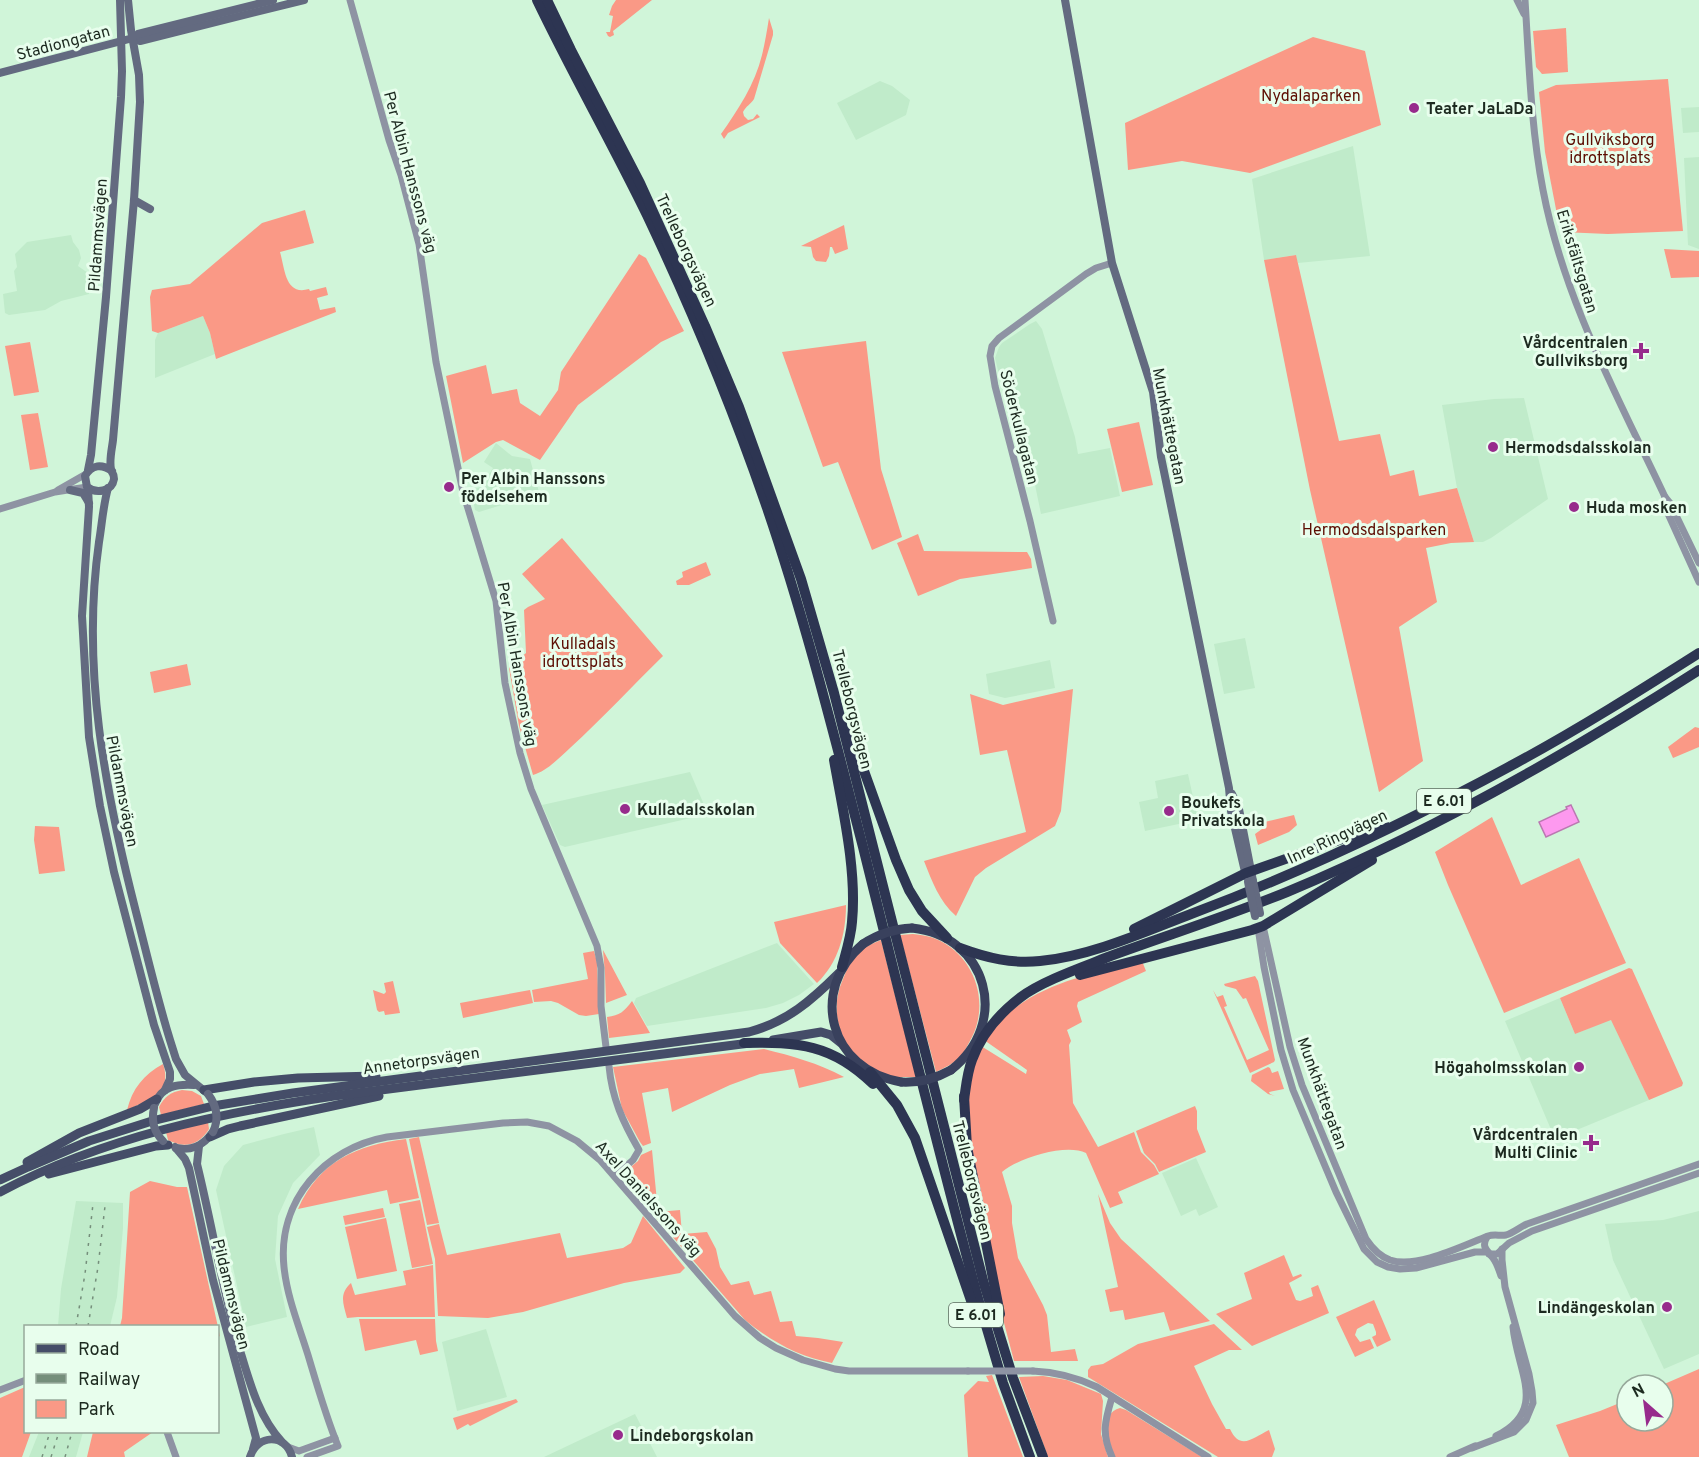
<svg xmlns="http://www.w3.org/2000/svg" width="1699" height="1457" font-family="Overpass,sans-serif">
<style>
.built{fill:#c0ebca}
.green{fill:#fa9986}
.water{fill:#fd99ef;stroke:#ba78b1;stroke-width:1.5}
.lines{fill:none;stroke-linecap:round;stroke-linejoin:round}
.tertiary{stroke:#8e93a3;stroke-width:7}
.secondary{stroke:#636a80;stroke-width:8}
.primary{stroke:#454d68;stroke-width:9}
.trunk{stroke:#39415d;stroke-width:9}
.motorway{stroke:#2d3552;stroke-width:10}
.rail{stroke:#758e7b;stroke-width:1.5;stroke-dasharray:3 6;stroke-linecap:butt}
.tertiary-bridge{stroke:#8e93a3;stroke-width:7}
.secondary-bridge{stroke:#636a80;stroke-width:8}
.trunk-bridge{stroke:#39415d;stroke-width:9}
.poi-dot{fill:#972b8c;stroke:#e8feed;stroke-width:2}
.labels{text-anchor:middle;stroke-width:6;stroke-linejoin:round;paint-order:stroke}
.shield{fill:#e8feed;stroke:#5a6a5e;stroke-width:1.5}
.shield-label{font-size:15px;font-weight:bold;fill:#1d2a20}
.street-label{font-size:16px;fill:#1d2a20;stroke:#e8feed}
.park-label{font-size:16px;fill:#5c0d02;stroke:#e8feed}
.poi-label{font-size:16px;font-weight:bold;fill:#1d2a20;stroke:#e8feed;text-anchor:start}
</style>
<rect width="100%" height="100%" fill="#d0f5d9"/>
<g class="built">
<path d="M880,81L892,86L910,100L906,115L856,140L837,103Z"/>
<path d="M1699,107V132L1683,133L1681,108Z"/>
<path d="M1353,146L1370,256L1298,263L1295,255L1264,260L1252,179Z"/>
<path d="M1699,157V249L1688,245L1684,158Z"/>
<path d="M71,235L73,242L79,250L81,258L78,266L88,273L89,294L61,301L45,310L9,315L5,313L3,294L17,291L14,271L17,267L15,254L27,242Z"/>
<path d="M203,316L210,333L215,354L155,378V340L158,333Z"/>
<path d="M1036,321L1042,329L1075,437L1078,454L1110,448L1120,496L1041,514L1028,451L1018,453L995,358L999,347L1002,343L1030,324Z"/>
<path d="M1524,398L1548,499L1491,538L1483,542H1474L1457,488L1442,405L1494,399Z"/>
<path d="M496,443L512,456L530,459L539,492L537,494L479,512L475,510L471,490L481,487L493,468L484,462Z"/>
<path d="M1245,638L1255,688L1224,694L1214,644Z"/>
<path d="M1050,660L1055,688L1005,698L989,694L986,674Z"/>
<path d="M690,772L708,814L565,847L560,845L542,805Z"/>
<path d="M1188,774L1198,820L1145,831L1139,802L1158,798L1155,781Z"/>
<path d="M777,943L814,984L799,995L783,1003L766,1008L647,1026L634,1003L636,998Z"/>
<path d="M1560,998L1575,1034L1611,1019L1649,1100L1555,1139L1505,1021Z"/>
<path d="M314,1127L320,1155L293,1183L278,1216L275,1259L287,1317L246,1327L216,1190L224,1166L243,1145L284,1134Z"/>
<path d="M1196,1158L1218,1207L1199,1216L1196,1209L1181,1216L1162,1173Z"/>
<path d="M76,1201L123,1203V1228L117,1297L110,1326H58L61,1289Z"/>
<path d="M1699,1211V1354L1664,1369L1613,1260L1605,1224L1663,1220Z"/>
<path d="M486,1329L507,1397L457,1411L442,1342Z"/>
<path d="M635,1414L657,1457H544Z"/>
<path d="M39,1432H83L76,1457H29Z"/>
</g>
<g class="green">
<path d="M616,0H652L613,31L614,35L610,37L608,36L606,32H610L613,16L609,15L612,6Z"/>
<path d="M769,18L773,31V35L754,99C751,104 746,106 743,112L744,116L748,120L753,119L757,114L760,117L728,133L724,139L721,134C738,110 755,84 762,55C765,43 767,30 769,18Z"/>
<path d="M1566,28L1568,72L1542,74L1536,67L1533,31Z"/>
<path d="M1313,37L1365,51L1381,125L1250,173L1182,161L1128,170L1125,123Z"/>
<path d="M1668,79L1683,231L1608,234L1562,232L1560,230L1545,152L1539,92L1556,85Z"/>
<path d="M305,210L314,243L280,252C285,269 285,296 309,289L310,291L326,287L328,295L317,298L320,310L335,307L336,312L216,359L210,333L203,316L158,333L152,331L150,297L152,290L190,284L262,223Z"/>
<path d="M844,225L848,249L835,254L832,247H830L829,256L826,262L816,261L813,257L811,247L801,246Z"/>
<path d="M1664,249L1699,251V277L1671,278Z"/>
<path d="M639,254L646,258L684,331L661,342L578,405L540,460L503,440L496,442L463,463L446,376L486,365L492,394L517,389L520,403L540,416L558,390L561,372Z"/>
<path d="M1296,255L1339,441L1380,434L1390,476L1414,470L1419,496L1457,488L1474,542L1451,543L1426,548L1437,602L1399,627L1423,761L1379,792L1310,490L1264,260Z"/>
<path d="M866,341L881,469L902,537L872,550L838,462L823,467L782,352Z"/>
<path d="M30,342L39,392L14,396L5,346Z"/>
<path d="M38,413L48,467L30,470L21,415Z"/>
<path d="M1139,422L1153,485L1122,492L1107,429Z"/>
<path d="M918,534L924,551L1027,552L1031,559L1032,568L960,579L918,596L897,543Z"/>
<path d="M562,538L663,656C632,686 602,719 570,748C559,758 547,771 533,775L519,726L509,668L526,653L524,610L528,607L545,599L522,574Z"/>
<path d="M706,562L711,575L689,585H677L676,581L683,577L682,572Z"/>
<path d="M187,664L191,685L154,693L150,672Z"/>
<path d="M1073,689L1061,811L1055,826L986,868L975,877L956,916C939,901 932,881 924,861L1026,832L1007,750L980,755L970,694L1003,705Z"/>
<path d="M1695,727L1699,728V747L1673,758L1668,747Z"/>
<path d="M1294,815L1297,825L1289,832L1258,845L1255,834L1262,829L1260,823Z"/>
<path d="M1492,817L1521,885L1579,858L1626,963L1504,1013L1448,885L1435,852Z"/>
<path d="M35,826L59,827L65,871L39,874L34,840Z"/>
<path d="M846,905C846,934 838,963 817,983L780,943L774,922Z"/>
<path d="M913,934C921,935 929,936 936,939C974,955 990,1001 972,1037C968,1044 965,1052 960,1057C953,1064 944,1068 936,1072L900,935Z"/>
<path d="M881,940L916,1077C903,1077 890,1078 879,1072C842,1055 827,1015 843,979C847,969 852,957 860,951C866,946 874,943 881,940Z"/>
<path d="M603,950L627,995L606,1003L605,974Z"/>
<path d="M594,951L597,962L599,1014L586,1016L579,1015L558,1003L551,1001L534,1002L532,990L588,979L583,953Z"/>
<path d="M1142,961L1146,971L1078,1002L1077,1006L1082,1022L1067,1030L1071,1041L1069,1045L1073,1103L1098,1147L1134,1132L1141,1152L1154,1165L1159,1174L1118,1192L1123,1203L1110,1208L1086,1153C1066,1143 1018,1158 1002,1172L1012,1206V1223L1018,1258L1043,1305L1047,1315L1051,1352L1075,1349L1078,1361H1014L1003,1319L972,1153L968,1098L972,1066L981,1046L1026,1074L1027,1070L984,1040C1022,986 1082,976 1142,961Z"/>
<path d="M1629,968L1632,969L1683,1083L1682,1086L1649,1100L1611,1020L1575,1034L1560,998Z"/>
<path d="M1255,976L1258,981L1275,1060L1274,1062L1250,1073L1213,990L1217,997L1223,995L1227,1006L1224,1007L1247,1060L1269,1050L1246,998L1243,999L1236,989L1225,986L1224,984Z"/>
<path d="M393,981L400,1013L385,1015L384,1011L379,1012L377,1010L373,990L384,994L386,992L384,983Z"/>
<path d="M530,990L533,1003L463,1018L460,1003Z"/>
<path d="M632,1001L650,1033L609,1038L607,1017C620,1015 624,1012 632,1001Z"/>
<path d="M764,1049C792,1056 818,1063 844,1077L799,1088L794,1069L760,1074L730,1085L672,1112L668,1088L642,1093L651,1143L643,1146L640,1142L622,1109L613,1067Z"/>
<path d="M163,1064C173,1093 149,1100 127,1110C132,1089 144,1074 163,1064Z"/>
<path d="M1268,1067L1270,1068L1272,1073L1278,1071L1284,1089L1269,1092L1270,1094L1275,1096L1268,1094L1251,1081L1252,1075Z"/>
<path d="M182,1090L192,1091L201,1096L204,1104L161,1115L159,1107C164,1097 171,1092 182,1090Z"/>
<path d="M1195,1106L1197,1111V1129L1206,1152L1159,1172L1155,1164L1144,1153L1136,1131Z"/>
<path d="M208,1122L209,1129C199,1145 185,1149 168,1140L166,1132Z"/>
<path d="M419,1137L439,1223L427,1225L409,1139Z"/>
<path d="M406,1139L419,1198L390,1204L387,1190L298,1209C319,1161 357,1145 406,1139Z"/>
<path d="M652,1150L658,1212L680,1210L682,1234L707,1232L716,1249L720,1267L731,1285L749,1281L754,1295L771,1291L780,1322L792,1321L796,1336L818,1338L843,1342L832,1363C799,1357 772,1342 745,1320L624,1181L623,1176L627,1170L638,1161L641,1155Z"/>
<path d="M150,1181L177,1187H187L220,1336L218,1337V1326H120L122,1318L130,1192Z"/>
<path d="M1098,1194L1110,1223L1121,1239L1210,1321L1170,1331L1164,1312L1125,1320L1123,1310L1110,1312L1105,1290L1118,1287Z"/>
<path d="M420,1200L433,1264L412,1268L399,1204Z"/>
<path d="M383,1208L385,1217L345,1225L343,1216Z"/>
<path d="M643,1216L685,1268L680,1273L624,1283L523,1312L488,1318L438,1316L435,1259L427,1227L439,1224L447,1255L560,1233L567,1258L623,1248L631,1243Z"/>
<path d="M386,1218L397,1271L357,1279L345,1227Z"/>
<path d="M1284,1255L1293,1277L1301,1274L1302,1276L1289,1283L1296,1300L1300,1301L1313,1296L1311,1288L1318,1285L1329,1313L1252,1346L1216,1314L1252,1299L1244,1273Z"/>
<path d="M433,1265L435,1317H358L347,1318C343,1303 339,1294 351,1283L355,1295L406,1285L403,1271Z"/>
<path d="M1374,1300L1391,1340L1377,1347L1372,1337L1376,1335V1332L1373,1324L1368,1323L1357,1329L1355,1335L1360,1342L1370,1339L1374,1348L1355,1357L1336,1317Z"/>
<path d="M359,1319H435L436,1341L438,1351L420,1355L416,1340L365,1351Z"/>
<path d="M1214,1324L1242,1350H1229L1194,1366L1212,1404L1226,1429H1230C1240,1451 1253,1438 1269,1430L1275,1449L1272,1457H1218L1088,1377V1370L1091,1366L1103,1364L1138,1344Z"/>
<path d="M1699,1369V1457H1569L1556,1425L1600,1411L1627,1400V1421H1663L1662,1385Z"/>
<path d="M992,1375L1023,1457H968L964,1395L978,1381L989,1382L986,1376Z"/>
<path d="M1043,1376L1067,1380L1101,1394L1103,1401L1101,1434L1108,1457H1048L1019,1377Z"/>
<path d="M25,1387L26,1432H31L22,1457H0V1398Z"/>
<path d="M516,1399L518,1402L470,1426L468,1424L457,1430L453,1418Z"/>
<path d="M1120,1408L1126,1410L1202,1457H1115C1109,1443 1099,1413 1120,1408Z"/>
<path d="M93,1432H153L124,1452L125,1457H87Z"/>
</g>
<path class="water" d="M1571,805L1579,822L1546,837L1539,822L1567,809L1566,807Z"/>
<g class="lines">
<g class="tertiary">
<path d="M350,0L389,140L401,175L419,244L436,362L463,492L496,601L505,683L520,753L531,789L597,946L601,968V1006L606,1047"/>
<path d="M1517,0L1524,14"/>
<path d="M1525,0C1529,63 1531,128 1543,190C1564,300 1618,397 1665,497L1670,503L1699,563"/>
<path d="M58,490L86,474"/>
<path d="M1665,497V507L1699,582"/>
<path d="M0,509L55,492L87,487"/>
<path d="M1053,621L1030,521L995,386L990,356L992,346L999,338L1086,274L1096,268L1112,263"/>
<path d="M1263,926L1290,1047L1302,1085L1366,1239C1372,1248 1379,1256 1390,1260C1417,1269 1462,1246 1488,1236C1494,1234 1500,1236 1506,1235C1513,1233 1520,1227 1527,1224L1699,1164"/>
<path d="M1258,928L1264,967L1281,1050L1293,1090L1336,1192L1364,1249L1377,1262L1388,1267L1400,1269L1416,1268L1475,1252H1487"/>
<path d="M609,1066C612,1099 623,1122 639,1150L633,1160L615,1176"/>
<path d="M1487,1237C1481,1247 1487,1250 1493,1258C1497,1263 1499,1270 1501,1276"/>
<path d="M1489,1254H1497L1509,1243L1532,1231L1699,1173"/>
<path d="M1033,1371C1056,1372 1076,1377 1097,1387L1208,1457"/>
<path d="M0,1390L26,1380"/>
<path d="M167,1432L176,1457"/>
<path d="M1496,1436C1549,1410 1517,1372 1513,1327"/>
<path d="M288,1447L299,1451L335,1438"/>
<path d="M1472,1448L1514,1432L1526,1420L1533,1403L1532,1391L1529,1374L1505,1287L1502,1260V1249"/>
<path d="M307,1457L338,1446C326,1417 317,1385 308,1355C299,1326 287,1297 284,1267C277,1200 325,1148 387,1137L503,1123L527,1122L549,1126L577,1141L600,1160L735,1316L760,1338L776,1348L803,1360L835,1369L849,1371H968"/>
<path d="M1112,1457C1101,1433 1105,1421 1112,1397"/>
<path d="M1450,1457L1475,1446"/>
</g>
<g class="secondary">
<path d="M1065,0L1112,263L1153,392L1161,457L1229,788L1231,811L1246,876"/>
<path d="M133,38L140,41L304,0"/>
<path d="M0,73L133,38L138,34L273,0"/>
<path d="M134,200L150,209"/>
<path d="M88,470L91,455L106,297L121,97L122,71L120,0"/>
<path d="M112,471C102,464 92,464 85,476L87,487C96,494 112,492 114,479C114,472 112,475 111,469C109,460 112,449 113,440L134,200L140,102L139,75L131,30L128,0"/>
<path d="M88,488L89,507L82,616L89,737L100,806L114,872L154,1025L170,1072V1079L165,1090"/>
<path d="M108,488C103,506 102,524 99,542C81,668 105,791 136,912C147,955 157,998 170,1040L176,1059L185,1075L207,1093"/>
<path d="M70,490L83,493L89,503"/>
<path d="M1232,794L1239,809L1253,881"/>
<path d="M155,1104C161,1086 178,1084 194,1085"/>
<path d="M199,1146L197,1164C212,1225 222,1287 239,1347C249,1380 258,1416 282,1442"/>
<path d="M175,1147L185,1159L189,1168L213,1280L256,1438L253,1449"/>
<path d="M176,1148C190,1151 203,1146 212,1133"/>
<path d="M250,1457C257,1434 286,1433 292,1457"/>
</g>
<g class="primary">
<path d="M773,1040L821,1032L831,1035L841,1043"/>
<path d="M204,1090L254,1082L298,1078L376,1076"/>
<path d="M210,1137L228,1129L240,1126L379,1096"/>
<path d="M27,1162L79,1133L140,1109L157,1099"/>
<path d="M49,1174L156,1146L168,1145"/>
<path d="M0,1180L28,1167L89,1141L152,1121L213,1106L293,1093L749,1032C787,1022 812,1000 839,973"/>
<path d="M0,1192C104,1137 219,1113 334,1096L750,1043"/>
</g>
<g class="trunk">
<path d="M912,928C988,936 1011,1023 951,1070"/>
<path d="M863,944C808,991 830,1070 901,1082"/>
</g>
<g class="motorway">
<path d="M537,0C572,73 612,143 647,215C691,308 731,404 765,502C804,615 833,731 863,847C900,996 937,1146 977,1295L1003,1383L1030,1457"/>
<path d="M547,0L571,50L640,183L705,326L739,407L801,579L834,693L984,1284L1013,1378L1043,1457"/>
<path d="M850,732L896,860L909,890L922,911L947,938"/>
<path d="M834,760C843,811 857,871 852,922C851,937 846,952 842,967"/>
<path d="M1134,929L1246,873L1384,824"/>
<path d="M960,948C987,958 1012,964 1040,961C1091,956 1144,932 1191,914C1303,872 1411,820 1516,763C1579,729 1639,691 1699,653"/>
<path d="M1080,975L1252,930L1263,926L1372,860"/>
<path d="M744,1043C798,1042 832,1044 873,1084"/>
<path d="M870,1072L897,1105L915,1138L975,1312"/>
<path d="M964,1096L967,1147L1000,1314"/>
<path d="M964,1100C966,1087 967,1073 972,1060C981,1035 1000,1013 1021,997C1042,981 1083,967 1108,957C1168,935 1228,916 1287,892C1431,832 1568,754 1699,670"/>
</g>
<g class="rail">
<path d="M76,1326L85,1274L93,1204"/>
<path d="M88,1326L98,1267L105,1206"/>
<path d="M42,1457L50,1432"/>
<path d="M51,1457L59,1432"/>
<path d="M65,1457L72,1432"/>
</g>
<path class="tertiary-bridge" d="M968,1371H1033"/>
<g class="secondary-bridge">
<path d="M1253,881L1260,913"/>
<path d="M1248,882L1255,916"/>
<path d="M208,1094C217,1106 219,1119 213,1132"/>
<path d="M154,1108C151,1121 154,1132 163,1141"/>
</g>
<g class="trunk-bridge">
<path d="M863,944C878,934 893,929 912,928"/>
<path d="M901,1082C920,1083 935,1079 951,1070"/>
</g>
</g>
<g class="poi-dot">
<circle cx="1414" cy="108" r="6"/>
<path d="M1638 342h6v6h6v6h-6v6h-6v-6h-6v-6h6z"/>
<circle cx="1493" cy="447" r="6"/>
<circle cx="449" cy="487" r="6"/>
<circle cx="1574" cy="507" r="6"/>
<circle cx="625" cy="809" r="6"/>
<circle cx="1169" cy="811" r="6"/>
<circle cx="1579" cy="1067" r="6"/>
<path d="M1588 1134h6v6h6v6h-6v6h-6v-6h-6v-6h6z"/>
<circle cx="1667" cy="1307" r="6"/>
<circle cx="618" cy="1435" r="6"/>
</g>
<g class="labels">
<g class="shield">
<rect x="1417" y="789" width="54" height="24" rx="4.5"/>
<rect x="949" y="1303" width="54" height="24" rx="4.5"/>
</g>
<g class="shield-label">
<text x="1444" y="806">E 6.01</text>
<text x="976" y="1320">E 6.01</text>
</g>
<g class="street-label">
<text transform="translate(63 42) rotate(-15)" y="6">Stadiongatan</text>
<text transform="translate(411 172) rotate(75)" y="6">Per Albin Hanssons väg</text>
<text transform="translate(97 235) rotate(-86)" y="6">Pildammsvägen</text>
<text transform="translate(687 250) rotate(65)" y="6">Trelleborgsvägen</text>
<text transform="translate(1578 261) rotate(73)" y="6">Eriksfältsgatan</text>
<text transform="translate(1170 426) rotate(79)" y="6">Munkhättegatan</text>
<text transform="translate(1020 427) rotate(76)" y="6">Söderkullagatan</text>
<text transform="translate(518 664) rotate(80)" y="6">Per Albin Hanssons väg</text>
<text transform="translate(853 709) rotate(76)" y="6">Trelleborgsvägen</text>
<text transform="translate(123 791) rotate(79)" y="6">Pildammsvägen</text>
<text transform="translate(1337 836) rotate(-25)" y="6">Inre Ringvägen</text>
<text transform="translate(421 1060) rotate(-8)" y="6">Annetorpsvägen</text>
<text transform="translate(1323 1093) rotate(70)" y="6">Munkhättegatan</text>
<text transform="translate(973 1180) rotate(76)" y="6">Trelleborgsvägen</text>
<text transform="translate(649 1198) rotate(48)" y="6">Axel Danielssons väg</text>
<text transform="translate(232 1294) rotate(76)" y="6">Pildammsvägen</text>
</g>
<g class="park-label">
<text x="1311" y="101">Nydalaparken</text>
<text x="1610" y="145">Gullviksborg<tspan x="1610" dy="18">idrottsplats</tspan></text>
<text x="1374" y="535">Hermodsdalsparken</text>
<text x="583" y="649">Kulladals<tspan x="583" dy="18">idrottsplats</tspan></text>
</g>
<g class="poi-label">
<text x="1426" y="114">Teater JaLaDa</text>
<text x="1628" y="348" text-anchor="end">Vårdcentralen<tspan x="1628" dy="18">Gullviksborg</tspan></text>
<text x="1505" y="453">Hermodsdalsskolan</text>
<text x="461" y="484">Per Albin Hanssons<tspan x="461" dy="18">födelsehem</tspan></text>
<text x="1586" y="513">Huda mosken</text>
<text x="1181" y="808">Boukefs<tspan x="1181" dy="18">Privatskola</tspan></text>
<text x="637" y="815">Kulladalsskolan</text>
<text x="1567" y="1073" text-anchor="end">Högaholmsskolan</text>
<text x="1578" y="1140" text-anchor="end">Vårdcentralen<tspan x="1578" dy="18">Multi Clinic</tspan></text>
<text x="1655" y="1313" text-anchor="end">Lindängeskolan</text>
<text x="630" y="1441">Lindeborgskolan</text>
</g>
</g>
<rect x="24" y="1325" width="195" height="108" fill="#e8feed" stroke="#97a99b" stroke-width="1.5"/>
<rect x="36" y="1344" width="30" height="9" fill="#454d68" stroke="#97a99b" stroke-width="1.5"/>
<text x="78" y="1355" font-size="18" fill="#1d2a20">Road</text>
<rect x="36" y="1374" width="30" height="9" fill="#758e7b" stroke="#97a99b" stroke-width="1.5"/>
<text x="78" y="1385" font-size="18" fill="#1d2a20">Railway</text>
<rect x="36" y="1400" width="30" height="18" fill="#fa9986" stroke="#97a99b" stroke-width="1.5"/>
<text x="78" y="1415" font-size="18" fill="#1d2a20">Park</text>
<g transform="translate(1645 1403) rotate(332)"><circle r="28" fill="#e8feed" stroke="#97a99b" stroke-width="1.5"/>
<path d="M0-4.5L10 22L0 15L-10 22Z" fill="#972b8c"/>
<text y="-9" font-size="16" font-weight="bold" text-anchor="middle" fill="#1d2a20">N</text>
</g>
</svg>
